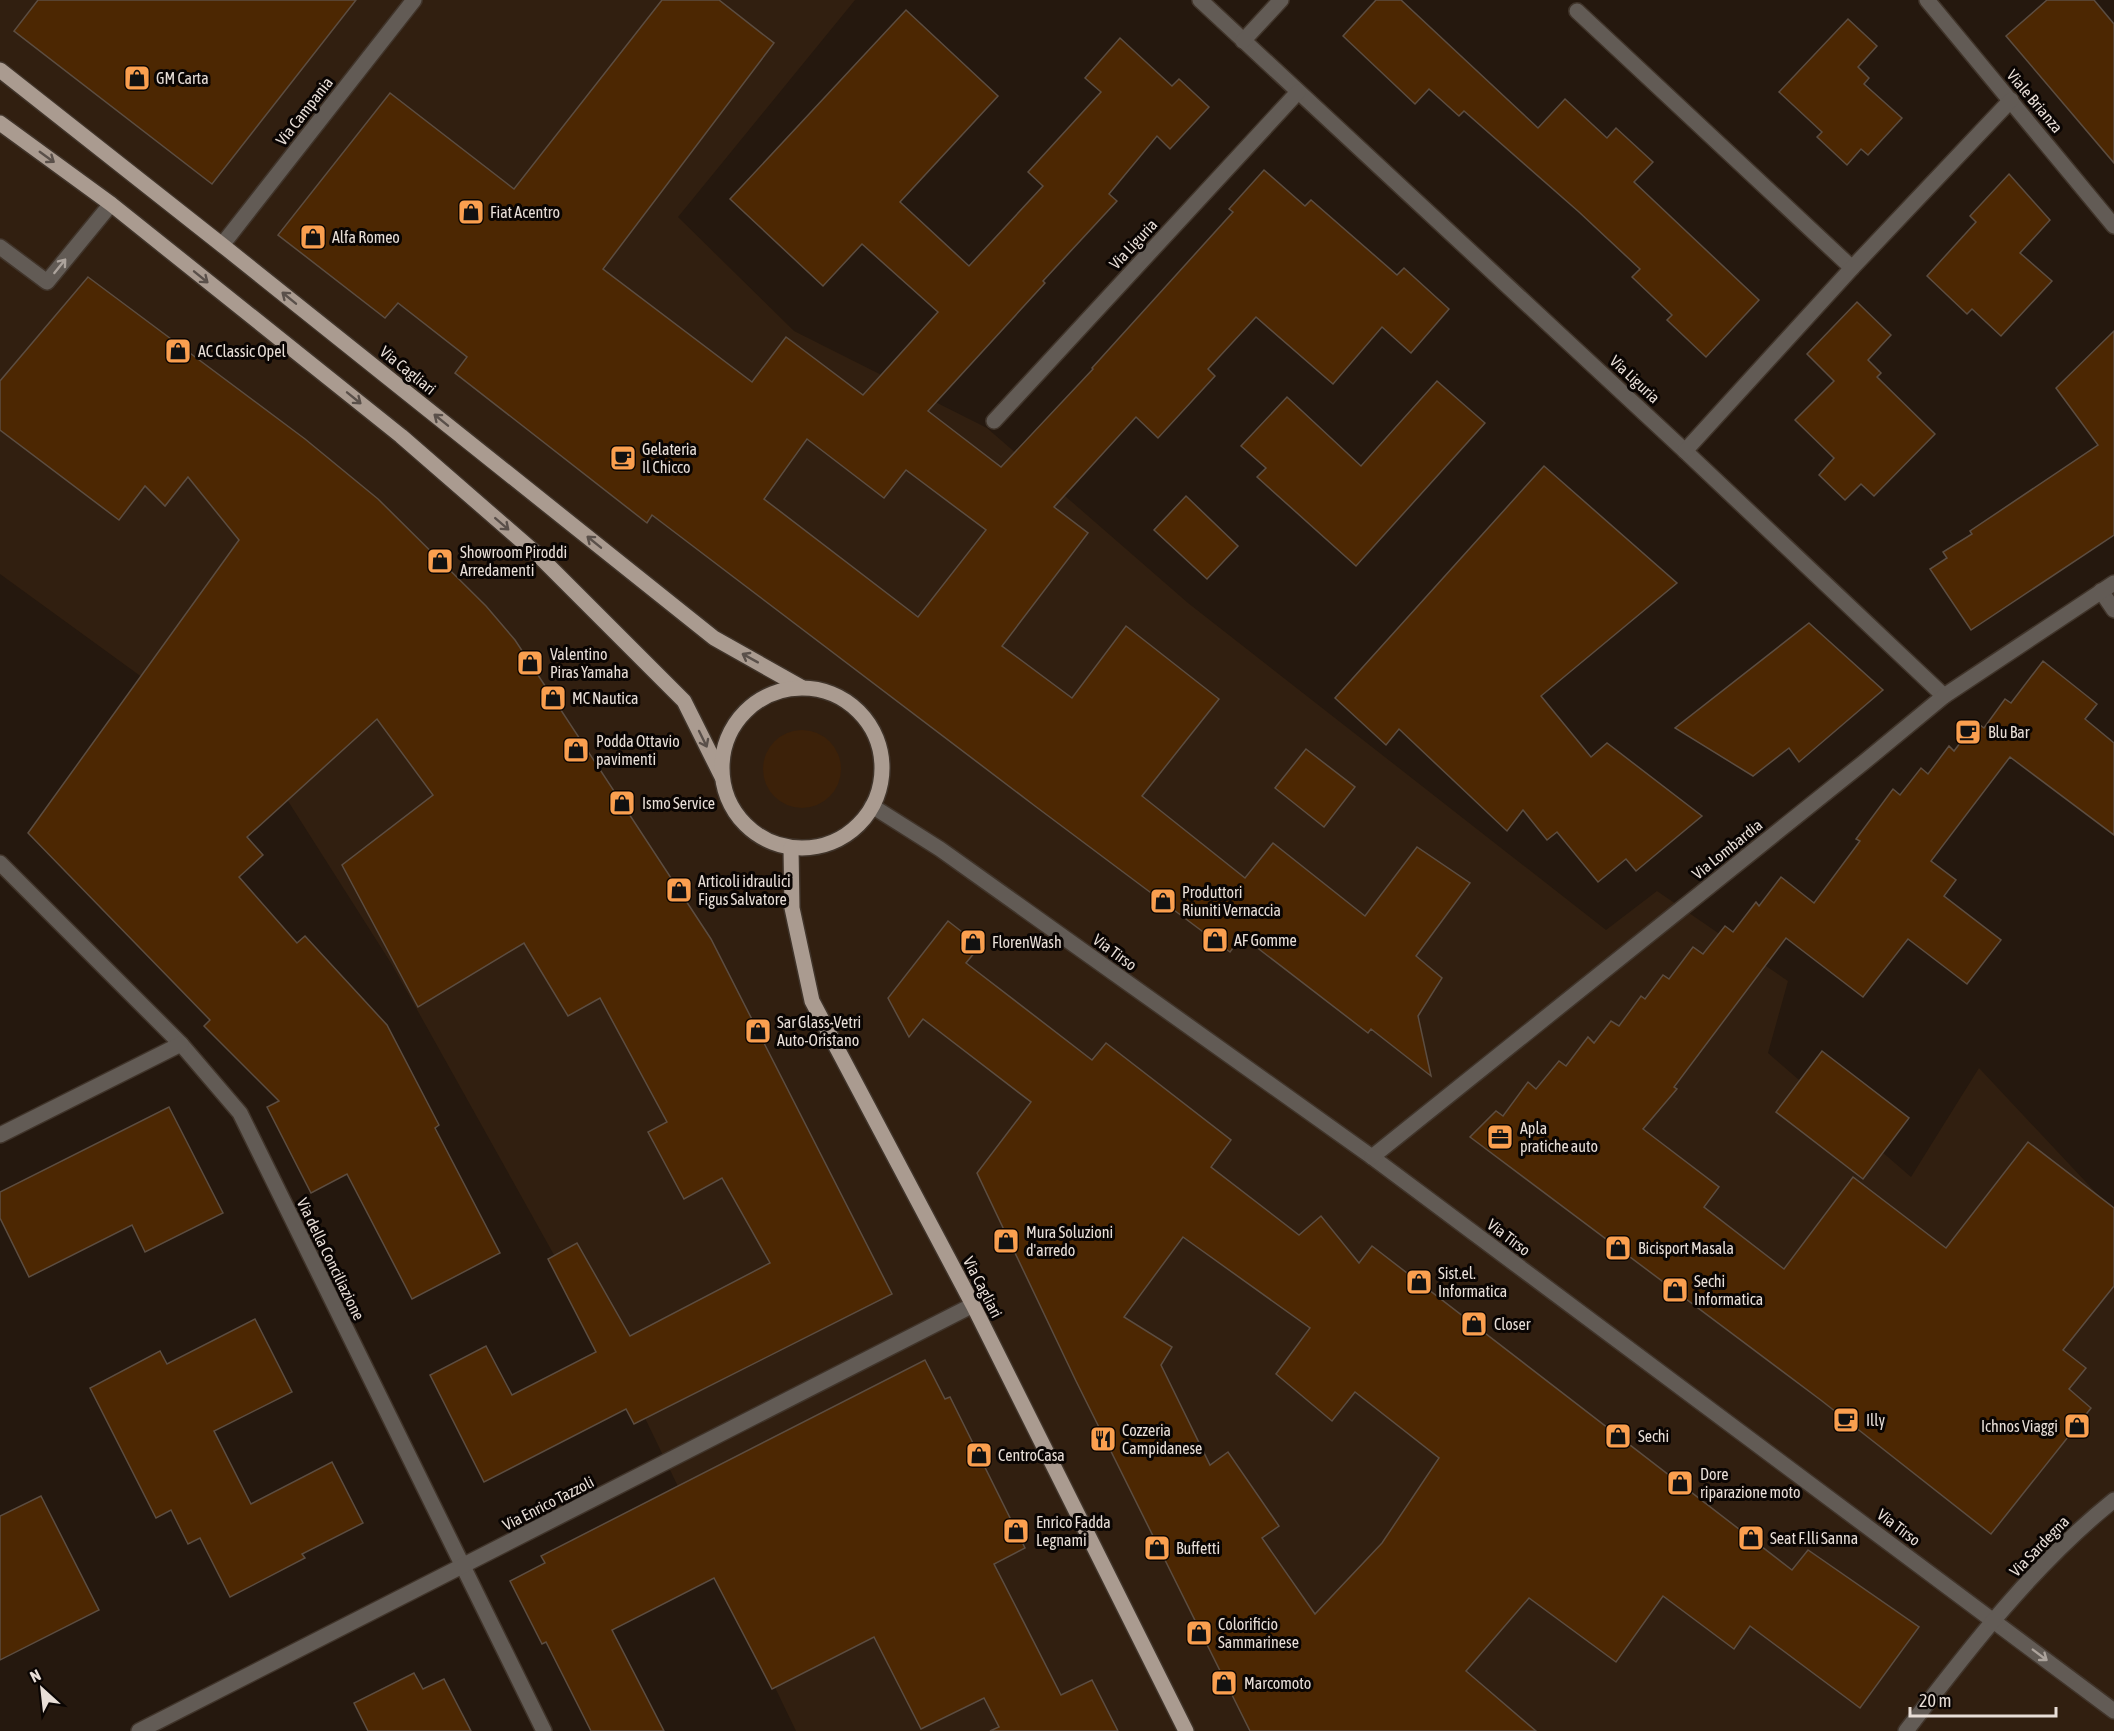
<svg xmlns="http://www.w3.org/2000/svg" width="2114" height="1731" font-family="'Asap Condensed',sans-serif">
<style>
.built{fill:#311f10}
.green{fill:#3c2109}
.building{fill:#4c2702;stroke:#5c4d41;stroke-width:1.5;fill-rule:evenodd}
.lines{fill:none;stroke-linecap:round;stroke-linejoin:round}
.minor-casing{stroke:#40342a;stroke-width:18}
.major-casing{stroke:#40342a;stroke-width:18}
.minor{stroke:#625b55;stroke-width:15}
.major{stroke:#aa9b90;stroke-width:15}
.oneway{stroke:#5a504a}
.oneway2{stroke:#aca39c}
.labels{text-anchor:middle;stroke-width:6;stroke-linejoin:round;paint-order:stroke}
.poi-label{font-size:16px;fill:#e8ded7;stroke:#0a0503;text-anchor:start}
.street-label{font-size:16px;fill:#e8ded7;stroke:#0a0503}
</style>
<rect width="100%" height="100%" fill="#25180e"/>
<path class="built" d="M0,0H855L678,217L794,331L987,428L1188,603L1606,930L1657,891L1788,981L1768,1053L1911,1177L1979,1068L2114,1212V1731H796L644,1416L391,963L267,768L0,574Z"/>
<circle class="green" cx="802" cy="769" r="39"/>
<g class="building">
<path d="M38,0H356L212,184L14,31Z"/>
<path d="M662,0H719L774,43L603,269L752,382L786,337L863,395L938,312L862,244L823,286L730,199L906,10L998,96L900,202L969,266L1043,186L1028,172L1101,92L1085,78L1120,38L1172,86L1179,79L1209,107L1170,149L1157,136L1109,194L1117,201L1043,281L1045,283L928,411L1001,467L1093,369L1092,368L1233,212L1229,209L1264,170L1305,206L1311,200L1397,275L1404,268L1449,309L1411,353L1382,327L1333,384L1256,317L1208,369L1215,376L1158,438L1136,417L1054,507L1088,533L1002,646L1072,698L1126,626L1219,699L1142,796L1245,878L1273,843L1365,916L1417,847L1470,883L1416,956L1442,978L1418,1016L1431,1076L1371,1029L1368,1033L1242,936L1230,952L1035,806L652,515L647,523L455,373L467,357L398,303L385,318L278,235L390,93L514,189ZM807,439L884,498L906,470L986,530L918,617L764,499Z"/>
<path d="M1376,0H1401L1538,128L1565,99L1607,138L1616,128L1653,162L1634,182L1759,300L1706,357L1667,320L1672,315L1632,277L1640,269L1579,212L1464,111L1459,116L1429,89L1415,104L1343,36Z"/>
<path d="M2047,0H2094L2114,24V163L2006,36Z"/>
<path d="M1848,19L1877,46L1858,67L1869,78L1864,84L1902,118L1868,155L1861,149L1847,165L1817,137L1822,132L1779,92Z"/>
<path d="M2009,174L2050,220L2020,253L2052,281L2001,336L1972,309L1967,314L1927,276L1976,222L1970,216Z"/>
<path d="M88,277L305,439L378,499L486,606L515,640L711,939L892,1294L634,1424L626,1409L484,1482L430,1375L486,1346L512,1395L596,1352L548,1259L577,1243L630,1336L770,1263L722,1178L684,1199L648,1132L667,1122L600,998L568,1016L524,943L418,1007L342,865L433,795L377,719L247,837L263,855L239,877L297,943L305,936L387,1025L439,1125L435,1128L500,1253L412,1299L347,1174L311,1193L267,1107L279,1101L204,1026L210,1020L28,833L239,540L188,477L165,506L145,486L119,520L0,430V381Z"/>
<path d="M1857,302L1891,335L1868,360L1881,373L1877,377L1935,434L1874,496L1861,484L1845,500L1819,475L1834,458L1795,420L1834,381L1807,354Z"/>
<path d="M2114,331V535L1971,630L1930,569L1947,558L1943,552L1972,534L1970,531L2098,445L2056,388Z"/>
<path d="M1437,381L1485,423L1356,566L1257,477L1266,468L1241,446L1287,397L1361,466Z"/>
<path d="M1544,466L1677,583L1541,696L1591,757L1607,743L1702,816L1636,871L1626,859L1598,882L1557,832L1547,840L1523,810L1507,831L1399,729L1386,745L1335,698Z"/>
<path d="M1186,496L1238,546L1207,579L1154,530Z"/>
<path d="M1809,623L1883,690L1799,762L1789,748L1753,776L1675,728Z"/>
<path d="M2043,661L2097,704L2085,719L2114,743V835L2010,757L1931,861L1956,880L1944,896L2001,940L1967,984L1908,939L1863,997L1786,938L1674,1087L1677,1089L1643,1129L1719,1187L1704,1207L1784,1269L1853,1177L1946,1248L2028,1142L2114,1208V1286L2063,1350L2086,1368L2069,1389L2091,1408L1991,1534L1822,1401L1470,1137L1496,1111L1503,1116L1528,1082L1536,1089L1559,1061L1566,1066L1588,1037L1594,1043L1611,1021L1619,1026L1641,996L1645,999L1663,975L1669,979L1693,947L1703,954L1725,926L1733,932L1756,902L1759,906L1781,877L1814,903L1860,841L1856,839L1893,789L1900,795L1921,768L1928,774L1949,746L1954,751L1976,722L1984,728L2005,699L2011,703Z"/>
<path d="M1306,749L1355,787L1324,827L1275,788Z"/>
<path d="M948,921L980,946L966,963L1092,1060L1106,1043L1231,1140L1211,1167L1299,1235L1321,1216L1359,1263L1372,1246L1792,1570L1808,1550L1919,1627L1860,1708L1750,1626L1734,1649L1663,1596L1616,1662L1529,1598L1466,1671L1536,1731H1250L1076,1381L977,1173L1031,1102L923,1019L909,1037L888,998ZM1183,1237L1310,1328L1276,1374L1332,1421L1355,1392L1439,1458L1382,1543L1315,1614L1262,1538L1279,1526L1228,1452L1210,1465L1161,1365L1172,1347L1124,1317Z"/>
<path d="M1822,1051L1909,1118L1863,1179L1776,1112Z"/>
<path d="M169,1107L223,1213L145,1252L132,1225L29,1277L0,1218V1192Z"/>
<path d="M255,1319L292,1392L214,1431L251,1504L332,1462L363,1523L302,1554L305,1558L230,1597L200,1538L188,1544L171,1510L156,1518L90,1388L160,1351L167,1364Z"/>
<path d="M925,1360L945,1399L950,1397L1025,1548L994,1564L1061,1695L1092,1680L1118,1731H990L999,1727L984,1698L921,1729L874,1637L772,1689L714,1578L612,1630L664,1731H591L546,1642L542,1644L510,1581L545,1563L541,1556Z"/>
<path d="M41,1496L99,1610L0,1660V1516Z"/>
<path d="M414,1673L423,1689L444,1679L471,1731H368L354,1703Z"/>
</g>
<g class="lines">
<defs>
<g id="minor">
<path d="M1200,0L1685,451L1944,696"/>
<path d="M1927,0L2114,226"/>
<path d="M1577,11L1852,268"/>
<path d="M1243,41L1281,0"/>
<path d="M222,245L414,0"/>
<path d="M0,247L47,282L111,204"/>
<path d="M994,421L1298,92"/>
<path d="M1685,451L1852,268L2011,100"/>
<path d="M2101,591L2114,610"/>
<path d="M872,806L940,849L1372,1157L2114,1711"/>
<path d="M0,863L181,1044L240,1113L544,1731"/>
<path d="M0,1135L181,1044"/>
<path d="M1372,1157L1863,763L1944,696L2114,583"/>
<path d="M139,1731L973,1305"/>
<path d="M1906,1731C1968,1650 2034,1564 2114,1500"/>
</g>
<g id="major">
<path d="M0,70L222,245L714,638L801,687"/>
<path d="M0,123L111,204L401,436L539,556L684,701L722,777"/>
<circle cx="802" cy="768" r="80"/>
<path d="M791,848L792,908L812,1001L973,1305L1186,1731"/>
</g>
</defs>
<use href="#minor" class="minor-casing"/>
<use href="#major" class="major-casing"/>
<use href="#minor" class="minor"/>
<use href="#major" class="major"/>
</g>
<defs><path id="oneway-shaft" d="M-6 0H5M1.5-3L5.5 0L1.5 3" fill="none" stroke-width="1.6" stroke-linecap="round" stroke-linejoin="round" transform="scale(1.5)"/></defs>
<g class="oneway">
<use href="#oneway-shaft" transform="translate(47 157) rotate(36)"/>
<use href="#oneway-shaft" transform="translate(201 277) rotate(39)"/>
<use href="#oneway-shaft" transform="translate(289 298) rotate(-141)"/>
<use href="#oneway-shaft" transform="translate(354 398) rotate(39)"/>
<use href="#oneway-shaft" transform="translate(441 420) rotate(-141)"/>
<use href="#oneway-shaft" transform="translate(502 524) rotate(41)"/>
<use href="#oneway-shaft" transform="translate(594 542) rotate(-141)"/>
<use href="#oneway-shaft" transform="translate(750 658) rotate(-151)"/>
<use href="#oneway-shaft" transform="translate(703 739) rotate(64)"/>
</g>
<g class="oneway2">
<use href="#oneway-shaft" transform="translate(60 266) rotate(-51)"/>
<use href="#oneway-shaft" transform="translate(2040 1655) rotate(37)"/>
</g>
<defs>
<symbol id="shop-square" viewBox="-11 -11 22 22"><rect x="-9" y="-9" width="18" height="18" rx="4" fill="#fa9f4f" stroke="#0a0503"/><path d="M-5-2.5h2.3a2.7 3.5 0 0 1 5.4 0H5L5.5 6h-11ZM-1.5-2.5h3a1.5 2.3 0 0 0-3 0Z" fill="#111"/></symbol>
<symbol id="cafe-square" viewBox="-11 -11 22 22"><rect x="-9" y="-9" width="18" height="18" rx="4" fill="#fa9f4f" stroke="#0a0503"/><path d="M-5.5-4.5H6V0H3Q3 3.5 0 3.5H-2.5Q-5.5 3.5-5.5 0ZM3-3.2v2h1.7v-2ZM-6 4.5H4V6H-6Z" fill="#111"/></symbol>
<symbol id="office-square" viewBox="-11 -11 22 22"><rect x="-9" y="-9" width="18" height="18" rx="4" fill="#fa9f4f" stroke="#0a0503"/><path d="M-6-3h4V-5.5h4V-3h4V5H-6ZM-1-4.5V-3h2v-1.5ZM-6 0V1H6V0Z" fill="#111"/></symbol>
<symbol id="restaurant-square" viewBox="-11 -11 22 22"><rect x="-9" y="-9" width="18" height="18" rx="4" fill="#fa9f4f" stroke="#0a0503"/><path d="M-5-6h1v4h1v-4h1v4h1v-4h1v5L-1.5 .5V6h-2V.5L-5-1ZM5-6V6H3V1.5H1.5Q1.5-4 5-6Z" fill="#111"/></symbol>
</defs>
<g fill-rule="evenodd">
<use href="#shop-square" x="122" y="63" width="30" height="30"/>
<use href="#shop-square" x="456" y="197" width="30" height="30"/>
<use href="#shop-square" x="298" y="222" width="30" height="30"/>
<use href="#shop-square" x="163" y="336" width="30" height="30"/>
<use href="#cafe-square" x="608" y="443" width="30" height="30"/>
<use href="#shop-square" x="425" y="546" width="30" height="30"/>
<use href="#shop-square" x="515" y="648" width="30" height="30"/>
<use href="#shop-square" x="538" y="683" width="30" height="30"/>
<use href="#cafe-square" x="1953" y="717" width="30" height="30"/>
<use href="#shop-square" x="561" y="735" width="30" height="30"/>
<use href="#shop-square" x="607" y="788" width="30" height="30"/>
<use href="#shop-square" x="664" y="875" width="30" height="30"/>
<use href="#shop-square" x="1148" y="886" width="30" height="30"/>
<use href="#shop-square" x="1200" y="925" width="30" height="30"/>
<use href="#shop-square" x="958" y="927" width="30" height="30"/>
<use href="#shop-square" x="743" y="1016" width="30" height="30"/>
<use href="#office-square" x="1485" y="1122" width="30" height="30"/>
<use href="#shop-square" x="991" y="1226" width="30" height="30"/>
<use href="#shop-square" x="1603" y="1233" width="30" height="30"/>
<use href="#shop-square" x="1404" y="1267" width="30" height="30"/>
<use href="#shop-square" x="1660" y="1275" width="30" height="30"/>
<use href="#shop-square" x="1459" y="1309" width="30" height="30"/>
<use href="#cafe-square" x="1831" y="1405" width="30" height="30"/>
<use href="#shop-square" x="2062" y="1411" width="30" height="30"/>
<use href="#shop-square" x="1603" y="1421" width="30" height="30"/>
<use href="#restaurant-square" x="1088" y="1424" width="30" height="30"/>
<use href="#shop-square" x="964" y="1440" width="30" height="30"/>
<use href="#shop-square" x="1665" y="1468" width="30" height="30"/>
<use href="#shop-square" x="1001" y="1516" width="30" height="30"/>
<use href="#shop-square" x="1736" y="1523" width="30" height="30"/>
<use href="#shop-square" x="1142" y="1533" width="30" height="30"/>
<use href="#shop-square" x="1184" y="1618" width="30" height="30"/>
<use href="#shop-square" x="1209" y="1668" width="30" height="30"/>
</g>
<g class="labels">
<g class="poi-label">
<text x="156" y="84">GM Carta</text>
<text x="490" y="218">Fiat Acentro</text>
<text x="332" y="243">Alfa Romeo</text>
<text x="198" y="357">AC Classic Opel</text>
<text x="642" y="455">Gelateria<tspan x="642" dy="18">Il Chicco</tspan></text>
<text x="460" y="558">Showroom Piroddi<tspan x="460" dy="18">Arredamenti</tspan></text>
<text x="550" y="660">Valentino<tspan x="550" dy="18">Piras Yamaha</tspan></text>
<text x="572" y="704">MC Nautica</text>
<text x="1988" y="738">Blu Bar</text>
<text x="596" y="747">Podda Ottavio<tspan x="596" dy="18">pavimenti</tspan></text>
<text x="642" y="809">Ismo Service</text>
<text x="698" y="887">Articoli idraulici<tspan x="698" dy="18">Figus Salvatore</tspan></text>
<text x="1182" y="898">Produttori<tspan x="1182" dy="18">Riuniti Vernaccia</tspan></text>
<text x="1234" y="946">AF Gomme</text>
<text x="992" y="948">FlorenWash</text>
<text x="777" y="1028">Sar Glass-Vetri<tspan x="777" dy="18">Auto-Oristano</tspan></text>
<text x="1520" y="1134">Apla<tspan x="1520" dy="18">pratiche auto</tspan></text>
<text x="1026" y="1238">Mura Soluzioni<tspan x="1026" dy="18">d'arredo</tspan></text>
<text x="1638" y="1254">Bicisport Masala</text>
<text x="1438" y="1279">Sist.el.<tspan x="1438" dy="18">Informatica</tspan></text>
<text x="1694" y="1287">Sechi<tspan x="1694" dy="18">Informatica</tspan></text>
<text x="1494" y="1330">Closer</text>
<text x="1866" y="1426">Illy</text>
<text x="2058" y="1432" text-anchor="end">Ichnos Viaggi</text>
<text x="1122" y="1436">Cozzeria<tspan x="1122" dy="18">Campidanese</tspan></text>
<text x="1638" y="1442">Sechi</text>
<text x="998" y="1461">CentroCasa</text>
<text x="1700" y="1480">Dore<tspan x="1700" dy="18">riparazione moto</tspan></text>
<text x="1036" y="1528">Enrico Fadda<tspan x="1036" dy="18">Legnami</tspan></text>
<text x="1770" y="1544">Seat F.lli Sanna</text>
<text x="1176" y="1554">Buffetti</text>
<text x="1218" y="1630">Colorificio<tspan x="1218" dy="18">Sammarinese</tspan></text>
<text x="1244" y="1689">Marcomoto</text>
</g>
<g class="street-label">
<text transform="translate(2035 101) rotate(50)" y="6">Viale Brianza</text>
<text transform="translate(304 111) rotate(-52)" y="6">Via Campania</text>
<text transform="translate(1133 244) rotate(-47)" y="6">Via Liguria</text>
<text transform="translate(408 370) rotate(39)" y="6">Via Cagliari</text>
<text transform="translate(1635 379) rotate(43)" y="6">Via Liguria</text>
<text transform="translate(1727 849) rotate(-39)" y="6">Via Lombardia</text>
<text transform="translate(1115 952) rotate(36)" y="6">Via Tirso</text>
<text transform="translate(1509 1237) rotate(37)" y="6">Via Tirso</text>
<text transform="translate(331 1259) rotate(64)" y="6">Via della Conciliazione</text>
<text transform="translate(983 1287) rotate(63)" y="6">Via Cagliari</text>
<text transform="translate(548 1503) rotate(-27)" y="6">Via Enrico Tazzoli</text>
<text transform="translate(1899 1527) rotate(37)" y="6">Via Tirso</text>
<text transform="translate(2039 1546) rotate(-46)" y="6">Via Sardegna</text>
</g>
</g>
<g transform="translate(42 1689) rotate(333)" stroke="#0a0503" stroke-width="4.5" paint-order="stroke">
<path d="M0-4.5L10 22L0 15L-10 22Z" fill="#e8ded7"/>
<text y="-9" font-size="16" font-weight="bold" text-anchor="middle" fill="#e8ded7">N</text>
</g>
<path d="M1910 1707v9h146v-9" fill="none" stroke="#e8ded7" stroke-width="3"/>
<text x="1919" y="1707" font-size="18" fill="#e8ded7" stroke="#0a0503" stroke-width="4.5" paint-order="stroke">20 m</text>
</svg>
